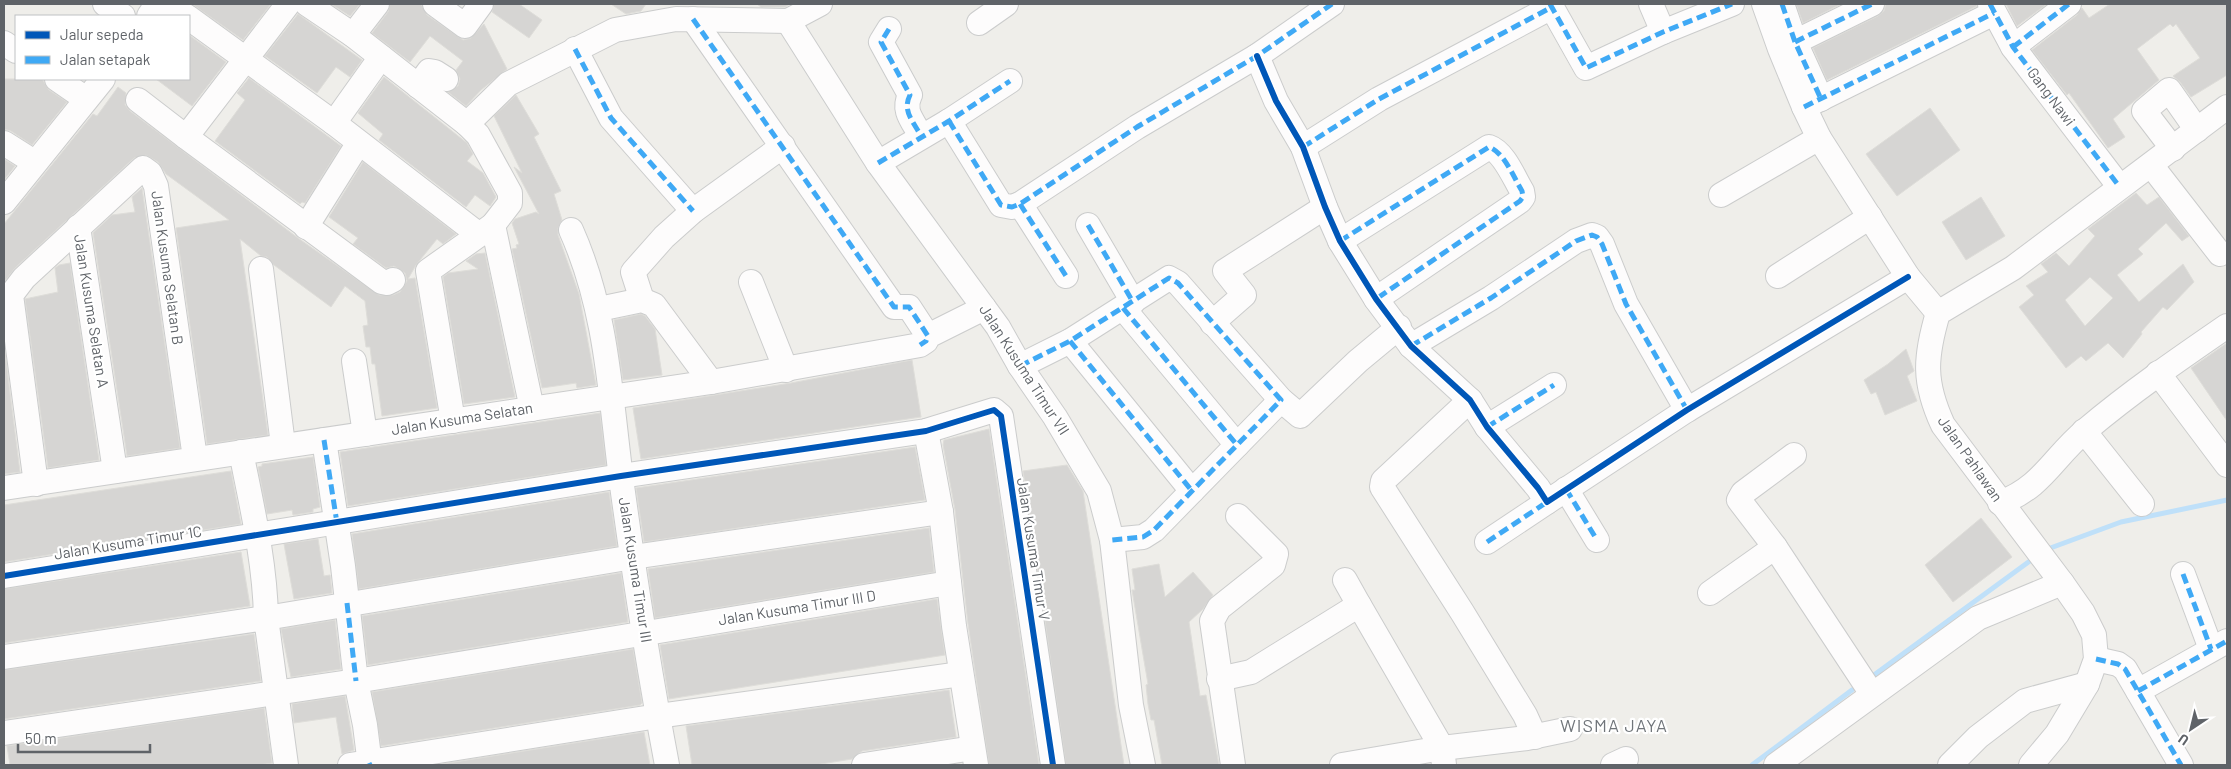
<svg xmlns="http://www.w3.org/2000/svg" width="2231" height="769" font-family="Barlow,sans-serif">
<style>
.lines{fill:none;stroke-linecap:round;stroke-linejoin:round}
.stream{stroke:#bfe0f9;stroke-width:5}
.building{fill:#d6d5d3;stroke:#deddd9;fill-rule:evenodd}
.minor-casing{stroke:#cbcccc;stroke-width:26}
.minor{stroke:#fdfcfc;stroke-width:24}
.quiet{stroke:#3fa9f5;stroke-width:5;stroke-dasharray:10 5;stroke-linecap:butt}
.cycleway-casing{stroke:#fff;stroke-width:9}
.cycleway{stroke:#0057b8;stroke-width:6}
.labels{text-anchor:middle;stroke-width:4.5;stroke-linejoin:round;paint-order:stroke}
.street-label{font-size:15px;fill:#5f6368;stroke:#fff}
.quarter-label{font-size:18px;letter-spacing:1px;fill:#70757a;stroke:#fff}
</style>
<rect width="100%" height="100%" fill="#efeeea"/>
<g class="lines">
<g class="stream">
<path d="M2045,550L2121,522L2227,500"/>
<path d="M1874,675L2034,558"/>
<path d="M1752,765L1852,690"/>
</g>
</g>
<g class="building">
<path d="M192,4H271L243,40Z"/>
<path d="M331,4H360L350,16Z"/>
<path d="M390,4H421L427,15L463,40L471,38L484,24L507,69L481,90L466,106L448,92L458,86L460,79L456,70L463,61L430,36L410,62L372,33L388,12Z"/>
<path d="M494,4H519L542,20L529,38L492,12Z"/>
<path d="M611,4H646L641,11L626,14Z"/>
<path d="M757,4H790L785,7H761Z"/>
<path d="M1796,4H1841L1803,23Z"/>
<path d="M1886,4H1976L1977,6L1827,80L1813,48L1878,16L1884,11Z"/>
<path d="M2006,4H2047L2017,26Z"/>
<path d="M2110,4H2227V75L2191,97L2180,82L2173,76L2200,58L2176,24L2173,27L2170,24L2137,49L2159,80L2113,119L2125,137L2108,148L2069,93L2067,95L2032,50L2077,15L2082,8L2089,18Z"/>
<path d="M298,14L362,60L350,77L336,67L317,93L265,56Z"/>
<path d="M189,35L226,62L192,106L156,79H189Z"/>
<path d="M384,77L467,143L473,154L467,161L483,173L496,197L490,206L475,195L466,207L379,140L383,134L358,113Z"/>
<path d="M249,78L341,146L305,203L302,202L300,204L215,141L245,100L237,93Z"/>
<path d="M4,79H42L49,90L67,102L32,145L11,131L4,129Z"/>
<path d="M118,87L126,93L125,105L130,111L298,238L379,295H393L400,292L407,281L405,273L394,266L386,268L353,244L358,238L329,217L363,162L456,234L443,244L437,239L416,265L408,279L415,278L437,408L382,416L375,364H372L370,347H366L363,326L368,325L365,301L345,286L331,307L274,265L267,257L261,256L240,239L268,435L207,444L176,228L229,220L166,174L158,162L146,155L134,158L15,268L4,282V224L93,114L97,116Z"/>
<path d="M516,95L539,134L534,137L561,191L554,194L562,220L558,228V235L579,294L596,385L577,388L576,383L542,388L512,249L517,248L516,245L519,244L512,223L515,219L536,212L539,214L514,167L522,173L494,116Z"/>
<path d="M1930,108L1960,150L1897,196L1866,154Z"/>
<path d="M4,159L15,166L4,180Z"/>
<path d="M142,188L180,448L127,456L93,233L112,215L135,212L132,197Z"/>
<path d="M2136,193L2147,205L2159,197L2189,236L2182,241L2166,223L2138,249L2143,254L2117,275L2139,302L2183,264L2194,282L2167,310L2163,307L2141,332L2142,334L2123,358L2108,343L2086,361L2081,356L2066,368L2019,307L2034,295L2026,286L2048,272L2041,264L2056,253L2069,266L2095,236L2088,229ZM2090,277L2113,298L2085,326L2065,300Z"/>
<path d="M1981,197L2005,236L1966,260L1942,222Z"/>
<path d="M485,253L515,397L464,404L443,277L448,273L478,269L466,261L476,254Z"/>
<path d="M70,263L99,460L48,468L25,299L58,292L55,268L59,265Z"/>
<path d="M641,314L645,316L655,329L662,375L623,380L614,320Z"/>
<path d="M2227,343V421L2191,368Z"/>
<path d="M4,345L20,472L4,474Z"/>
<path d="M1906,349L1914,371L1907,376L1917,401L1885,415L1876,392L1871,394L1864,380L1888,364Z"/>
<path d="M912,360L921,417L641,459L633,408L791,383Z"/>
<path d="M600,413L606,465L348,506L340,452Z"/>
<path d="M989,429L1039,765H989L968,624L955,510L943,445L944,440Z"/>
<path d="M915,447L925,500L644,542L636,488Z"/>
<path d="M313,457L320,507L313,509V512L293,515L292,510L267,514L258,467L262,466V464Z"/>
<path d="M1067,465L1083,491L1124,765H1066L1023,471Z"/>
<path d="M231,471L241,524L4,562V505Z"/>
<path d="M609,492L617,546L359,589L352,534Z"/>
<path d="M1981,518L2012,557L1953,602L1925,565Z"/>
<path d="M929,528L934,572L655,618L648,569Z"/>
<path d="M318,539L324,576L330,575L332,593L294,599L284,544Z"/>
<path d="M241,552L250,606L4,643V589Z"/>
<path d="M1159,564L1165,597L1193,572L1213,595L1203,609L1189,622L1200,696L1206,695L1219,765H1162L1154,720H1151L1148,704L1146,685L1148,684L1132,590H1135L1132,569Z"/>
<path d="M621,573L628,622L368,665L362,616Z"/>
<path d="M937,599L945,655L669,699L660,645Z"/>
<path d="M335,620L341,669L291,677L281,629Z"/>
<path d="M254,634L261,681L4,719V670Z"/>
<path d="M633,649L642,703L640,705L381,746L372,692Z"/>
<path d="M949,690L956,737L862,751L852,759L815,765H692L686,726Z"/>
<path d="M345,696L354,750L342,754L336,717L294,723L292,704Z"/>
<path d="M264,708L272,763L259,765H10L7,746Z"/>
<path d="M644,732L650,765H436Z"/>
</g>
<g class="lines">
<defs>
<g id="minor">
<path d="M105,4L123,16"/>
<path d="M168,4L186,16"/>
<path d="M307,4L353,35L467,124L478,135L510,193V203L493,225L428,271L453,421"/>
<path d="M435,4L465,26L481,4"/>
<path d="M1550,4L1586,68L1663,32L1732,4"/>
<path d="M1651,4L1663,32"/>
<path d="M1764,4L1780,49L1804,107L1819,138L1908,277L1938,313"/>
<path d="M1782,4L1795,42L1821,99"/>
<path d="M1990,4L2013,47L2119,186"/>
<path d="M149,16L157,4"/>
<path d="M189,18L334,123L478,234"/>
<path d="M693,19L894,307H909L928,336"/>
<path d="M788,21L878,163L998,327L1020,366L1055,417L1099,491L1112,540L1131,705L1143,765"/>
<path d="M979,23L1006,4"/>
<path d="M889,29L881,42L910,95C902,111 913,121 921,136"/>
<path d="M353,35L377,4"/>
<path d="M1795,42L1872,4"/>
<path d="M4,43L16,51"/>
<path d="M2013,47L2069,4"/>
<path d="M575,49L611,118L693,211"/>
<path d="M1257,56L1276,101L1303,147L1325,207L1340,241L1376,299L1411,346L1470,400L1487,427L1538,488L1547,502L1687,410L1908,277"/>
<path d="M57,79L86,99"/>
<path d="M418,86L429,71L435,72L446,79"/>
<path d="M138,100L186,137L382,282L387,283L393,280"/>
<path d="M1804,107L1994,13"/>
<path d="M949,121L1001,205L1012,207L1020,204L1137,127L1257,56L1332,4"/>
<path d="M334,123L381,57"/>
<path d="M467,124L508,84L615,30L676,19L788,21L820,4"/>
<path d="M186,137L288,4"/>
<path d="M4,143L34,162"/>
<path d="M1303,147L1379,99L1552,7"/>
<path d="M2173,149L2144,111L2169,90L2197,130"/>
<path d="M878,163L949,121L1010,81"/>
<path d="M2151,165L2220,254"/>
<path d="M1721,195L1819,138"/>
<path d="M4,202L103,79"/>
<path d="M1020,204L1066,276"/>
<path d="M493,225L532,409"/>
<path d="M1088,225L1133,302"/>
<path d="M78,227L115,471"/>
<path d="M306,227L358,144"/>
<path d="M571,230C607,310 610,393 621,478C634,574 649,670 667,765"/>
<path d="M1340,241L1489,147C1504,152 1514,178 1522,191L1523,197L1520,201L1376,299"/>
<path d="M261,269L283,445"/>
<path d="M1778,276L1870,217"/>
<path d="M751,282L786,370"/>
<path d="M642,300L633,272L664,237L693,211L783,146"/>
<path d="M1123,308L1237,445"/>
<path d="M599,309L642,300L654,305L711,382"/>
<path d="M1212,323L1244,295L1225,271L1325,207"/>
<path d="M1070,341L1192,491"/>
<path d="M1411,346L1491,298L1576,241L1592,235L1597,237L1602,244L1626,304L1687,410"/>
<path d="M354,361L365,434"/>
<path d="M1020,366L1070,341L1169,278L1178,283L1281,400L1300,416L1358,361L1399,327"/>
<path d="M2158,373L2227,465"/>
<path d="M1470,400L1383,481L1382,487L1462,612L1525,715L1535,737"/>
<path d="M1487,427L1554,385"/>
<path d="M926,431L941,512L954,626L976,765"/>
<path d="M2084,431L2142,504"/>
<path d="M324,440L343,566L356,681L365,725L370,765"/>
<path d="M241,452C252,507 265,562 266,618L286,765"/>
<path d="M36,484L11,295L24,278L143,168L150,173L156,186L195,458"/>
<path d="M4,488L711,382L920,345L926,341L928,336L984,308"/>
<path d="M1566,489L1597,540"/>
<path d="M2000,503C2043,487 2053,457 2086,430C2131,392 2179,359 2227,326"/>
<path d="M1112,540L1143,537L1154,530L1281,400"/>
<path d="M1487,542L1547,502"/>
<path d="M1775,547L1739,500L1743,493L1794,455"/>
<path d="M2183,574L2211,649"/>
<path d="M4,576L621,476L926,431L994,410L1001,416L1053,765"/>
<path d="M1345,580L1359,605"/>
<path d="M1710,593L1775,547L1872,694"/>
<path d="M4,657L266,618L633,557L941,512"/>
<path d="M2096,659L2118,664L2125,669L2181,765"/>
<path d="M1219,679L1251,672L1359,605L1442,748L1444,765"/>
<path d="M2138,691L2227,641"/>
<path d="M4,733L356,681L949,583"/>
<path d="M350,765L658,716L961,674"/>
<path d="M864,765L973,748"/>
<path d="M1233,765L1212,621L1219,608L1273,565L1276,554L1238,516"/>
<path d="M1342,765L1442,748L1527,738L1570,729"/>
<path d="M1613,765L1626,759"/>
<path d="M1776,765L1978,618L2062,583"/>
<path d="M1950,765L1978,737L2025,701L2087,684"/>
<path d="M2031,765L2057,734L2087,684L2096,659L2094,635L2083,613L2062,583L1943,425C1923,382 1925,357 1938,313L2013,268L2227,107"/>
</g>
</defs>
<use href="#minor" class="minor-casing"/>
<use href="#minor" class="minor"/>
<g class="quiet">
<path d="M1550,4L1586,68L1663,32L1732,4"/>
<path d="M1782,4L1795,42L1821,99"/>
<path d="M1990,4L2013,47L2119,186"/>
<path d="M693,19L894,307H909L928,336L926,341L920,345"/>
<path d="M889,29L881,42L910,95C902,111 913,121 921,136"/>
<path d="M1795,42L1872,4"/>
<path d="M2013,47L2069,4"/>
<path d="M575,49L611,118L693,211"/>
<path d="M1804,107L1994,13"/>
<path d="M949,121L1001,205L1012,207L1020,204L1137,127L1257,56L1332,4"/>
<path d="M1303,147L1379,99L1552,7"/>
<path d="M878,163L949,121L1010,81"/>
<path d="M1020,204L1066,276"/>
<path d="M1088,225L1133,302"/>
<path d="M1340,241L1489,147C1504,152 1514,178 1522,191L1523,197L1520,201L1376,299"/>
<path d="M1123,308L1237,445"/>
<path d="M1070,341L1192,491"/>
<path d="M1411,346L1491,298L1576,241L1592,235L1597,237L1602,244L1626,304L1687,410"/>
<path d="M1020,366L1070,341L1169,278L1178,283L1281,400L1154,530L1143,537L1112,540"/>
<path d="M1487,427L1554,385"/>
<path d="M324,440L337,523"/>
<path d="M1566,489L1597,540"/>
<path d="M1487,542L1547,502"/>
<path d="M2183,574L2211,649"/>
<path d="M347,603L356,681"/>
<path d="M2096,659L2118,664L2125,669L2181,765"/>
<path d="M2138,691L2227,641"/>
<path d="M369,763L370,765"/>
</g>
<defs>
<g id="cycleway">
<path d="M1257,56L1276,101L1303,147L1325,207L1340,241L1376,299L1411,346L1470,400L1487,427L1538,488L1547,502L1687,410L1908,277"/>
<path d="M4,576L621,476L926,431L994,410L1001,416L1053,765"/>
</g>
</defs>
<use href="#cycleway" class="cycleway-casing"/>
<use href="#cycleway" class="cycleway"/>
</g>
<g class="labels">
<g class="street-label">
<text transform="translate(2051 97) rotate(53)" y="5">Gang Nawi</text>
<text transform="translate(167 268) rotate(82)" y="5">Jalan Kusuma Selatan B</text>
<text transform="translate(91 311) rotate(81)" y="5">Jalan Kusuma Selatan A</text>
<text transform="translate(1024 370) rotate(57)" y="5">Jalan Kusuma Timur VII</text>
<text transform="translate(462 419) rotate(-9)" y="5">Jalan Kusuma Selatan</text>
<text transform="translate(1970 459) rotate(55)" y="5">Jalan Pahlawan</text>
<text transform="translate(128 543) rotate(-9)" y="5">Jalan Kusuma Timur 1C</text>
<text transform="translate(1033 549) rotate(81)" y="5">Jalan Kusuma Timur V</text>
<text transform="translate(635 570) rotate(81)" y="5">Jalan Kusuma Timur III</text>
<text transform="translate(797 608) rotate(-9)" y="5">Jalan Kusuma Timur III D</text>
</g>
<g class="quarter-label">
<text x="1614" y="732">WISMA JAYA</text>
</g>
</g>
<rect width="2231" height="769" fill="none" stroke="#5f6368" stroke-width="10"/>
<rect x="15" y="15" width="175" height="65" fill="#ffffff" stroke="#bfc1c3"/>
<rect x="25" y="31" width="25" height="8" fill="#0057b8" stroke="#bfc1c3"/>
<text x="60" y="40" font-size="15" fill="#5f6368">Jalur sepeda</text>
<rect x="25" y="56" width="25" height="8" fill="#3fa9f5" stroke="#bfc1c3"/>
<text x="60" y="65" font-size="15" fill="#5f6368">Jalan setapak</text>
<g transform="translate(2191 729) rotate(215)" stroke="#ffffff" stroke-width="4" paint-order="stroke">
<path d="M0-4L9 19L0 12L-9 19Z" fill="#5f6368"/>
<text y="-8" font-size="14" font-weight="bold" text-anchor="middle" fill="#5f6368">U</text>
</g>
<path d="M18 744v8h132v-8" fill="none" stroke="#5f6368" stroke-width="2.5"/>
<text x="25" y="744" font-size="15" fill="#5f6368" stroke="#ffffff" stroke-width="4" paint-order="stroke">50 m</text>
</svg>
